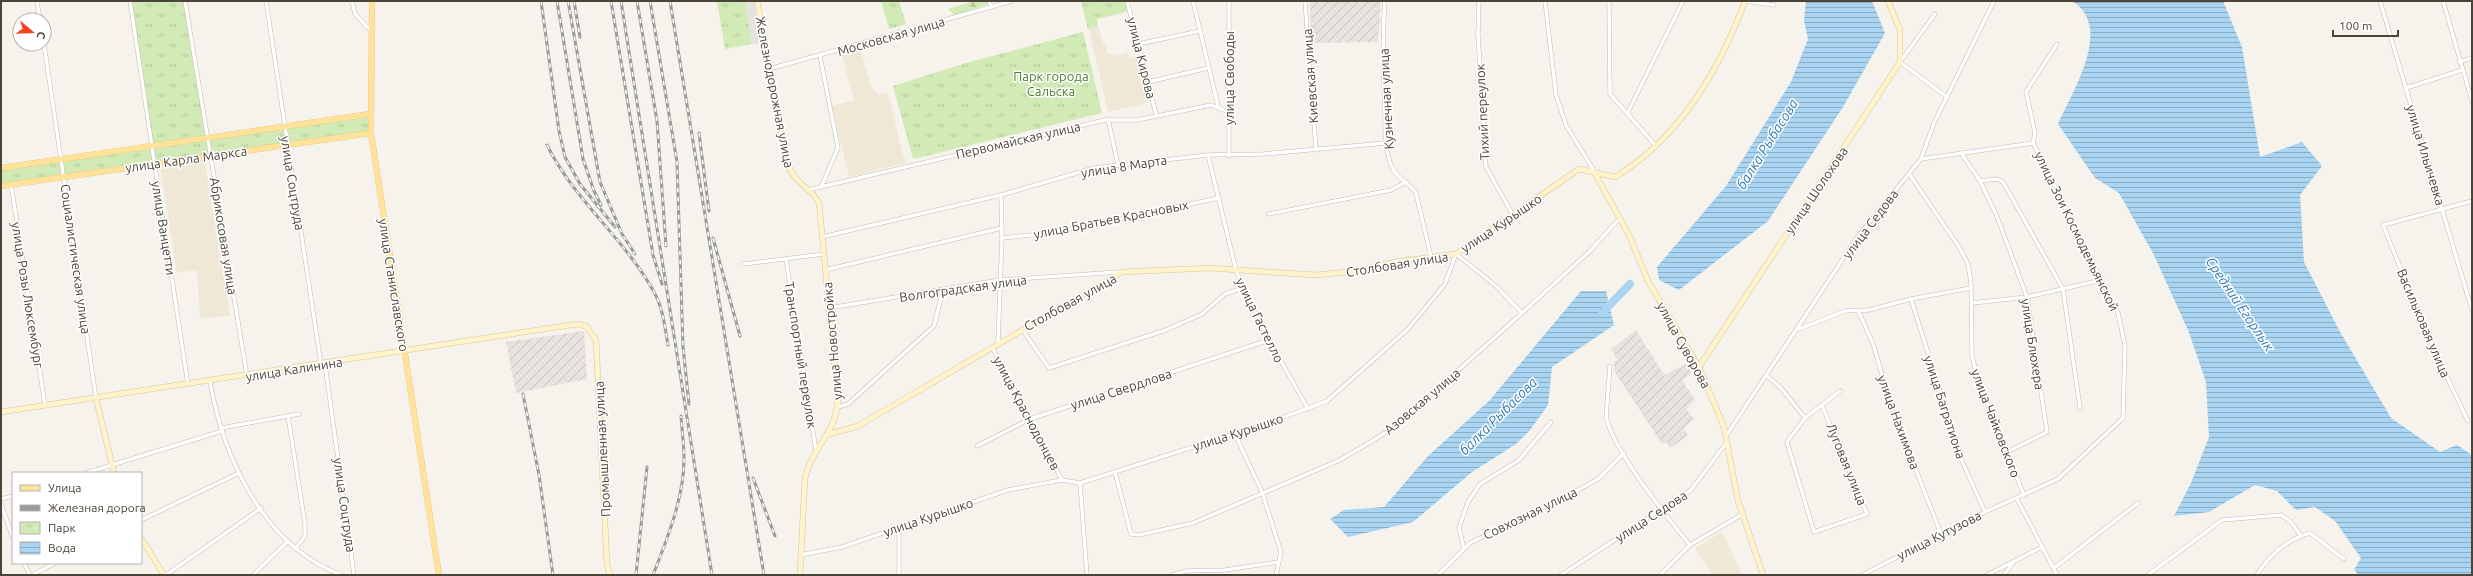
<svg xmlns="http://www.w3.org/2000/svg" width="2473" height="576" font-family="Ubuntu,sans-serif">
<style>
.industrial{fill:url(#industrial-furrows)}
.education{fill:#efe8d6}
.forest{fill:url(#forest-firs)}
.park{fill:url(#park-tufts)}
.parking{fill:#e5e3e0}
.water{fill:url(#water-rules)}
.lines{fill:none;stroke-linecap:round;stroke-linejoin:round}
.river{stroke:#a9d4f2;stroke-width:8}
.street-casing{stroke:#c2bbae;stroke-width:4.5}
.secondary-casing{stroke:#d6c79b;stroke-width:6}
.primary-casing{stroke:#e6c16a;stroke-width:6}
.street{stroke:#fff;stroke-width:3.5}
.secondary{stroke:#fff3cd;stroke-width:5}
.primary{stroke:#ffe39c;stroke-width:5.5}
.rail-casing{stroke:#9a9a9a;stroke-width:3}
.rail{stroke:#fff;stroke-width:1.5;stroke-dasharray:4.5;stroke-linecap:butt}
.labels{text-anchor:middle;stroke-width:3;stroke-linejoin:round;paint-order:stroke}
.street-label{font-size:13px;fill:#4b4439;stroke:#fff}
.park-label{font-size:13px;fill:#4a7f2a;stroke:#fff}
.water-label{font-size:14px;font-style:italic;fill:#2e7ab2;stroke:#fff}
</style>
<defs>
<pattern id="industrial-furrows" width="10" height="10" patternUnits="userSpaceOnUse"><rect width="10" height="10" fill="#e6e2dd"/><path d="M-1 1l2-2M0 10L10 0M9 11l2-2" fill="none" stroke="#c7c3be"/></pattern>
<pattern id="forest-firs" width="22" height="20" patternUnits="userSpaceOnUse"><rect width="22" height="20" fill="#d2eab5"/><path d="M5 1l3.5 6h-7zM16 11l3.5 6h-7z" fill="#b6ca9c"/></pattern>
<pattern id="park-tufts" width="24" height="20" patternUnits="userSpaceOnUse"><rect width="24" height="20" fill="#d2eab5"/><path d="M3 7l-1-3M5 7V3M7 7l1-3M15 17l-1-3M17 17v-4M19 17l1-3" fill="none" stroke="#b6ca9c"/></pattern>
<pattern id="water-rules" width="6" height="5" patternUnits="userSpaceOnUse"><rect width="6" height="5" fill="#a9d4f2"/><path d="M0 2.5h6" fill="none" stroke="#8caec5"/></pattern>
</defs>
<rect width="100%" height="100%" fill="#f6f3ec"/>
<g class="industrial">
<path d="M1310,1H1381L1378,42L1311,43Z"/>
<path d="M1636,330L1664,375L1686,364L1692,373L1682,380L1695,400L1686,409L1694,419L1684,428L1688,436L1670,448L1666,442L1662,444L1614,371V362L1617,359L1611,349Z"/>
<path d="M584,331L587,379L516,393L506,342Z"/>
</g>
<g class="education">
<path d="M1098,26L1103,43H1106L1107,53L1117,56L1128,53L1129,58L1136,56L1147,103L1108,112L1089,29Z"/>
<path d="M861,51L871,87L880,95L888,93L905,163L849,177L832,106L854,100L842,55Z"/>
<path d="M204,158L230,316L200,318L197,270L177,273L160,165Z"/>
<path d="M1722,532L1742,575H1713L1695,548Z"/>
</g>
<path class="forest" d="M974,1H988L989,4L954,15L948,9Z"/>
<g class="park">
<path d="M130,1H185L208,138L370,114L371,133L1,186V168L151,146Z"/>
<path d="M717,1H745L752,44L725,49Z"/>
<path d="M881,1H899L906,24L889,29Z"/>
<path d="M1081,1H1126L1129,11L1097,19L1098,26L1088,29Z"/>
<path d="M1083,32L1102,113L913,159L893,86L966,63Z"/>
</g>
<path class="parking" d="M745,1H754L760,43L752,44Z"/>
<g class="water">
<path d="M1806,1H1872L1885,33L1843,107L1768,221L1679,290L1659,280L1657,267L1726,186L1791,82L1808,39L1804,21Z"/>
<path d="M2072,1H2223L2242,47L2260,157L2302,142L2322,166L2300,195L2304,262L2339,330L2391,418L2440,452L2457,445L2472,455V575H2359L2354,570L2361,558L2335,521L2315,507L2296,510L2277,491L2255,485L2209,512L2174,516L2191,483L2209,437L2206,382L2188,330L2153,253L2119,193L2095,178L2058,124C2073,90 2114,27 2072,1Z"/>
<path d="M1581,291H1606L1614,325L1552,367L1548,405L1530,430L1516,444L1472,472L1413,522L1348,537L1330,519L1344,510L1384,507L1428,456L1489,401Z"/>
</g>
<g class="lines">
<path class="river" d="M1602,313L1630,284"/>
<defs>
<g id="street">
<path d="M37,1L40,20"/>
<path d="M130,1L188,385"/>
<path d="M185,1L247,376"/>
<path d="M266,1L321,364"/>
<path d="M352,1L355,14L371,31"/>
<path d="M989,1L991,7"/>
<path d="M1127,1L1156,114"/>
<path d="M1193,1L1218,106"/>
<path d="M1305,1L1316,150"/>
<path d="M1385,1C1382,37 1383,72 1385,109C1385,128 1384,149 1392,167C1397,179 1409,183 1416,193L1431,257"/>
<path d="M1479,1L1478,34L1486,167L1513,215"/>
<path d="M1545,1L1556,95L1566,125L1594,171"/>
<path d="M1609,1L1610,94L1656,146"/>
<path d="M1745,1L1774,5"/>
<path d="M2380,1L2472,310"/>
<path d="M2443,1L2472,101"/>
<path d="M1935,14L1900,62L1947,97"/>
<path d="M44,44L96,398"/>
<path d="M1138,44L1200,31"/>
<path d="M820,56L838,148L821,187"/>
<path d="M2459,62L2472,58"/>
<path d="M769,69L1012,1"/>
<path d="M1148,82L1208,68"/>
<path d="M2406,88L2462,70"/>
<path d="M1627,114L1683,1"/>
<path d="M1108,119L1118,165"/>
<path d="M2033,143L2035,133L2026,92L2057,44"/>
<path d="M1961,153L1980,181L1996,214L2027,297L2047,432L2007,452"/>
<path d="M1208,155L1236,270L1243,288L1269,340L1308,409"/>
<path d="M1229,156V1"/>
<path d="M1910,175L1959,247L1968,264L1971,283L1972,356L1979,383L2024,495"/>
<path d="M1980,181L1997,179L2003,182L2063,289L2080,408"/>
<path d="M11,184L45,405"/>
<path d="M808,190L1105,120H1137L1211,105L1229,112"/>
<path d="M1269,214L1391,190L1406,182"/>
<path d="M822,237L1001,195L1094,168L1208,155L1263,154L1386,143"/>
<path d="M1002,238L1051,233L1219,198"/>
<path d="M786,259L816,451"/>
<path d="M743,264L824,254"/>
<path d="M825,270L1002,228"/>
<path d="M1911,299L1962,461L1985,512"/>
<path d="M1972,303L2027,297L2102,280"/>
<path d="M829,308L1000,280L1119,272"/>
<path d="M1858,310L1873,344L1893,411L1941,534"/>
<path d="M1022,329L1049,368L1166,330L1202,314L1225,294L1243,288"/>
<path d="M1799,329L1845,311L1869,310L1911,299L1971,288"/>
<path d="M998,342L1002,238L1001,195"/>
<path d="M992,347L1062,480"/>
<path d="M325,364L354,575"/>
<path d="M1610,366L1606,417C1614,452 1666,516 1690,545"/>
<path d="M1767,376L1781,388L1805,418"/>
<path d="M210,382C224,459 263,545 341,575"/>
<path d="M1822,405L1867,514L1814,532L1787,442L1805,418L1840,391"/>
<path d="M838,407L848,404L934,326L943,289"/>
<path d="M288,416L305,524V536L295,549"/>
<path d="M2468,421L2433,348L2383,225L2472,201"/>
<path d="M221,428L299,414"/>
<path d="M1235,434L1262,492L1281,552L1276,575"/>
<path d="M1726,436L1856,239L1921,159L1934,123L1994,1"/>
<path d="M977,446L1030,419L1269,340"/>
<path d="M1115,472L1131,534L1139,535L1193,523L1340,460L1372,441L1397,425L1522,313L1589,252L1619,219"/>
<path d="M86,473L222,431"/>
<path d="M1080,483L1087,575"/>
<path d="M1,499L13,496"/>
<path d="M2017,499L2057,575"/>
<path d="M1,504L13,538"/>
<path d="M141,520L239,473"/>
<path d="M1464,549L1459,528L1468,502L1480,484L1519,460L1551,422"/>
<path d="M800,555L842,547L1008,490L1062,480L1080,483L1265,424L1327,401L1408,329L1445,284L1456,254L1497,287L1522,313"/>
<path d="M24,563L30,575"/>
<path d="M2054,568L2138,503"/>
<path d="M32,575L55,563"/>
<path d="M166,575L261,508"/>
<path d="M253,575L287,542"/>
<path d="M899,575V526"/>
<path d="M1172,575L1186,571L1225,570L1279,562"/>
<path d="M1438,575L1470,543L1571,494L1598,479L1624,453"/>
<path d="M1561,575L1691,490L1727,442"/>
<path d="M1660,575L1690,545L1743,514"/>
<path d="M1862,575L1985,512L2058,479L2123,418L2125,346L2118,313L2033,143L1921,159"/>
<path d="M1987,575L2042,547"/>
<path d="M2004,575L2013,563"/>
<path d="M2148,575L2222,520L2281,515L2291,522L2301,536"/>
<path d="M2257,575C2268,556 2288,539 2310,533L2344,559"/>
</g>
<g id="secondary">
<path d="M757,1L787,162C795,186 810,185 819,203L838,400C836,434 812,447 805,478L800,575"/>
<path d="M1594,172L1629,235L1648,281L1699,367L1724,427L1738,501L1763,575"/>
<path d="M1699,367L1900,62V30L1888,1"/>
<path d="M96,398L114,473"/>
<path d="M1,412L577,324L586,326L596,340L607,565L610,575"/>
<path d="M829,434L858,426L1122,272L1210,268L1315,275L1358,271L1395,262L1456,254L1579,169L1615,177C1680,138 1719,71 1745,1"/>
<path d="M141,538L164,575"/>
</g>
<g id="primary">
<path d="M372,1L371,133L439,575"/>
<path d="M1,168L370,114"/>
<path d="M1,186L371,133"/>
</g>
</defs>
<use href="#street" class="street-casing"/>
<use href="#secondary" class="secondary-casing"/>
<use href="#primary" class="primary-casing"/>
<use href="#street" class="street"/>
<use href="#secondary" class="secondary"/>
<use href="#primary" class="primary"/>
<defs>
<g id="rail">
<path d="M541,1L559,131L565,157L580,184L615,227"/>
<path d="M557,1L583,159L594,191L601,205"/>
<path d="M568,1L600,182L622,234L635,254"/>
<path d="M574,1L580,37"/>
<path d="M611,1L653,255L662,284"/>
<path d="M621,1L712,575"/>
<path d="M637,1L657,121L666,246"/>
<path d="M650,1L677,162L683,347L689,404"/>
<path d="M670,1L764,575"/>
<path d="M699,133L709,211"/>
<path d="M547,145C574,200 625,239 654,292C663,308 665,328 668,345"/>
<path d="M713,238L740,336"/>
<path d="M523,394L539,475L553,575"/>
<path d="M753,478L775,536"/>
<path d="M636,575L647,467"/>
<path d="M653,575C667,539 684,498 684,459C684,445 682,430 681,416"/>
</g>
</defs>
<use href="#rail" class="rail-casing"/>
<use href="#rail" class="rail"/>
</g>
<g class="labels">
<g class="street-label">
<text transform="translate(891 36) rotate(-16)" y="5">Московская улица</text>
<text transform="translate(1142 58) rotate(76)" y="5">улица Кирова</text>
<text transform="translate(1310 76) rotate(-94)" y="5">Киевская улица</text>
<text transform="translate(1229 78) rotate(-90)" y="5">улица Свободы</text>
<text transform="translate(775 92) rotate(79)" y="5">Железнодорожная улица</text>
<text transform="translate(1386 99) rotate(-93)" y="5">Кузнечная улица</text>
<text transform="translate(1482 112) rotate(-93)" y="5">Тихий переулок</text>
<text transform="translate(1018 140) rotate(-13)" y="5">Первомайская улица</text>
<text transform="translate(2426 155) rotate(73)" y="5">улица Ильичевка</text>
<text transform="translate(186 159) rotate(-8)" y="5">улица Карла Маркса</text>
<text transform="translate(1124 166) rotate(-9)" y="5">улица 8 Марта</text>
<text transform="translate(293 183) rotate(81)" y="5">улица Соцтруда</text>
<text transform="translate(1816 190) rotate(-56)" y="5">улица Шолохова</text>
<text transform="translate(1111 219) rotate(-11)" y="5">улица Братьев Красновых</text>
<text transform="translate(1501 223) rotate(-34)" y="5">улица Курышко</text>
<text transform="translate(1870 224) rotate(-53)" y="5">улица Седова</text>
<text transform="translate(164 228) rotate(81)" y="5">улица Ванцетти</text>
<text transform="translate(2077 231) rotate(64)" y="5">улица Зои Космодемьянской</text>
<text transform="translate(224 236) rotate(81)" y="5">Абрикосовая улица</text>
<text transform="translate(76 259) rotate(82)" y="5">Социалистическая улица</text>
<text transform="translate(1397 264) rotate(-9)" y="5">Столбовая улица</text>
<text transform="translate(394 285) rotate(81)" y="5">улица Станиславского</text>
<text transform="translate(963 288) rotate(-8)" y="5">Волгоградская улица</text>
<text transform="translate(28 295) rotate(81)" y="5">улица Розы Люксембург</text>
<text transform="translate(1070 302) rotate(-29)" y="5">Столбовая улица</text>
<text transform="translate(1260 320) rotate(64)" y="5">улица Гастелло</text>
<text transform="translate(2424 323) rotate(67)" y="5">Васильковая улица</text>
<text transform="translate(832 341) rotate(-95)" y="5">улица Новостройка</text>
<text transform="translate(2033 344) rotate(81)" y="5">улица Блюхера</text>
<text transform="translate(1684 345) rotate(61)" y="5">улица Суворова</text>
<text transform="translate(801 355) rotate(81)" y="5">Транспортный переулок</text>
<text transform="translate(294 369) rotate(-9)" y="5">улица Калинина</text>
<text transform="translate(1121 389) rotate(-18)" y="5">улица Свердлова</text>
<text transform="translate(1422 401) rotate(-40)" y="5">Азовская улица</text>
<text transform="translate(1945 407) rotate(72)" y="5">улица Багратиона</text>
<text transform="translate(1027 413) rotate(62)" y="5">улица Краснодонцев</text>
<text transform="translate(1899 422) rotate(70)" y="5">улица Нахимова</text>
<text transform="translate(1996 423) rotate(69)" y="5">улица Чайковского</text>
<text transform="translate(1238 432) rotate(-18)" y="5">улица Курышко</text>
<text transform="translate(602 449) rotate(-93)" y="5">Промышленная улица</text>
<text transform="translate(1847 464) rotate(68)" y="5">Луговая улица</text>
<text transform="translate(345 505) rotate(82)" y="5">улица Соцтруда</text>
<text transform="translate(1530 513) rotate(-26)" y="5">Совхозная улица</text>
<text transform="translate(1651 516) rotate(-33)" y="5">улица Седова</text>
<text transform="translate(928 517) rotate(-19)" y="5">улица Курышко</text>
<text transform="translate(1939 535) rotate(-27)" y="5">улица Кутузова</text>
</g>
<g class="park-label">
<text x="1051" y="81">Парк города<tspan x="1051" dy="15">Сальска</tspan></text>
</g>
<g class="water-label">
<text transform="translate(1767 144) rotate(-58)" y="5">балка Рыбасова</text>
<text transform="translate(2240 304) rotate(56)" y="5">Средний Егорлык</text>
<text transform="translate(1498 416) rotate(-45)" y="5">балка Рыбасова</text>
</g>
</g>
<rect width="2473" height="576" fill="none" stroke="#4b4439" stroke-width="4"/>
<rect x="12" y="472" width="130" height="92" fill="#ffffff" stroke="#b7b4b0"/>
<rect x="20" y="485" width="20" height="6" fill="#ffe39c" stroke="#b7b4b0"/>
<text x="48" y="492" font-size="12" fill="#4b4439">Улица</text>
<rect x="20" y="505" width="20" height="6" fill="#9a9a9a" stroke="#b7b4b0"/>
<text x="48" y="512" font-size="12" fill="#4b4439">Железная дорога</text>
<rect x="20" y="522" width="20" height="12" fill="url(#park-tufts)" stroke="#b7b4b0"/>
<text x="48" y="532" font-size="12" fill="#4b4439">Парк</text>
<rect x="20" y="542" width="20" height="12" fill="url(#water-rules)" stroke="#b7b4b0"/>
<text x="48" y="552" font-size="12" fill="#4b4439">Вода</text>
<g transform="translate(32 32) rotate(109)"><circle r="19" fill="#ffffff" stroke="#b7b4b0"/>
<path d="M0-3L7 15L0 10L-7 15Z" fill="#fc3f1d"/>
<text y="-6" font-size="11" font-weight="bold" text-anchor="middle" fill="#4b4439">С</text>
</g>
<path d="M2333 30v6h65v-6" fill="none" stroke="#4b4439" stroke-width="2"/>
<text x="2339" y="30" font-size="12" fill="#4b4439" stroke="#ffffff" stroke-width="3" paint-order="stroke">100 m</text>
</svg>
